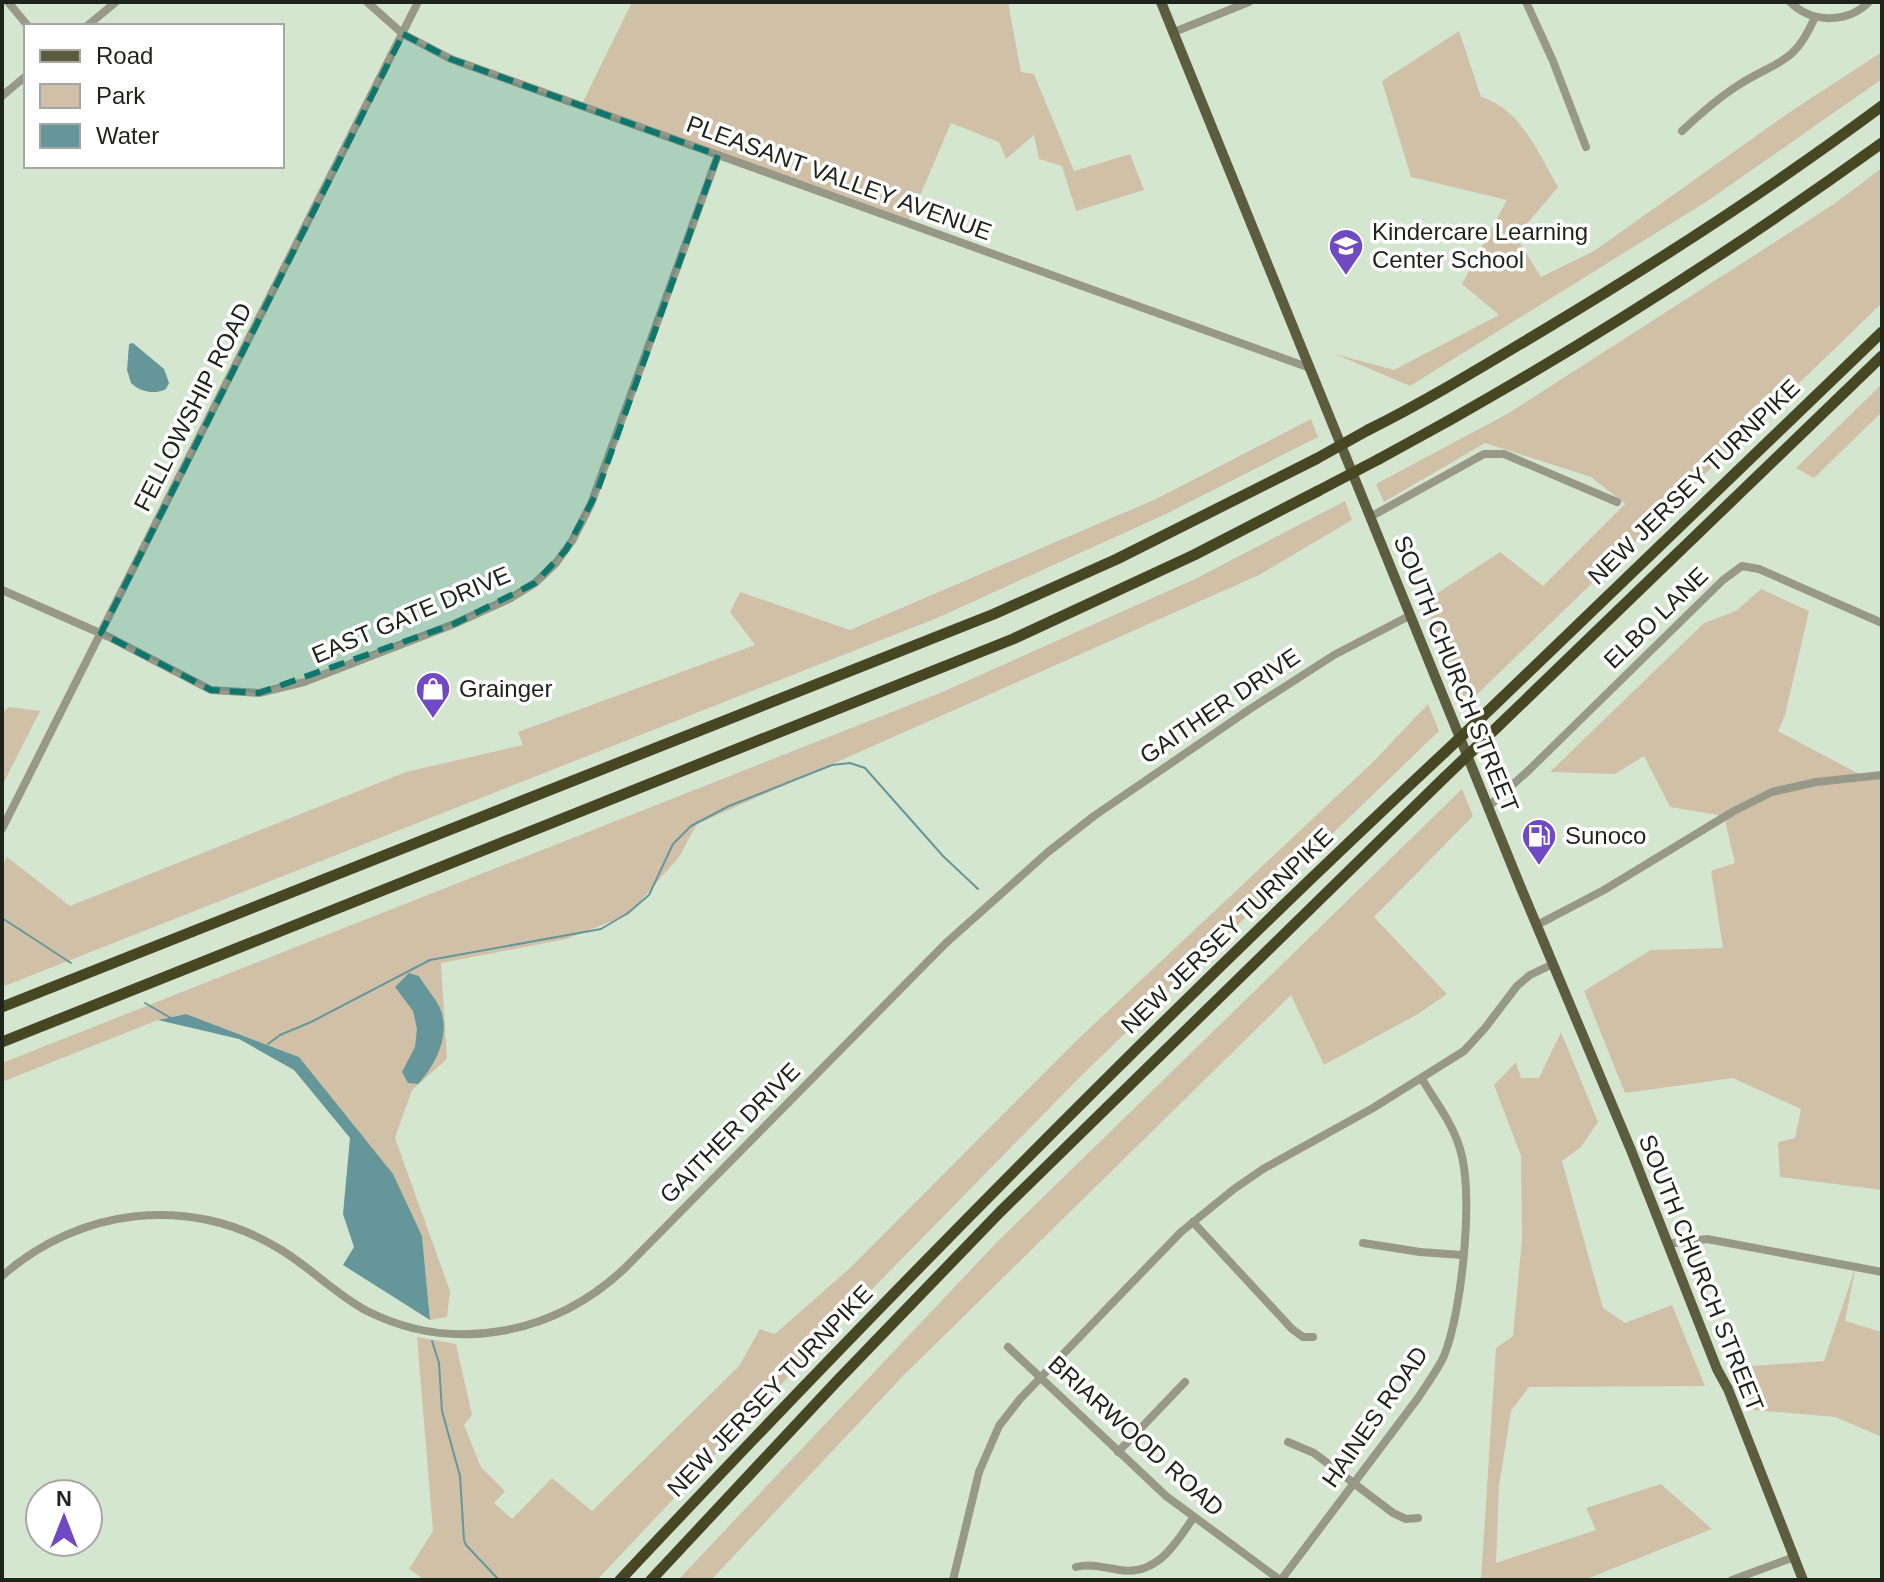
<svg xmlns="http://www.w3.org/2000/svg" width="1884" height="1582" font-family="Arial,sans-serif">
<style>
.green{fill:#d1c0a8}
.water{fill:#65979a}
.lines{fill:none;stroke-linecap:round;stroke-linejoin:round}
.stream{stroke:#65979a;stroke-width:2}
.minor{stroke:#979887;stroke-width:8}
.major{stroke:#5c5c3e;stroke-width:10}
.highway{stroke:#484723;stroke-width:11}
.highway-bridge{stroke:#484723;stroke-width:11}
.marked{fill:#0f766e;fill-opacity:0.2;stroke:#0f766e;stroke-width:6;stroke-dasharray:16 10;stroke-linejoin:round}
.labels{text-anchor:middle;stroke-width:7;stroke-linejoin:round;paint-order:stroke}
.street-label{font-size:24px;fill:#1e241c;stroke:#fff}
.poi-label{font-size:24px;fill:#1e241c;stroke:#fff;text-anchor:start}
</style>
<rect width="100%" height="100%" fill="#d5e6d0"/>
<g class="green">
<path d="M632,2H1008L1021,72L1034,74L1074,171L1130,154L1144,190L1076,211L1062,166L1039,159L1034,135L1006,159L999,142L951,123L907,226L580,108Z"/>
<path d="M1459,31L1481,97C1521,109 1538,153 1558,187L1516,237L1541,277L1594,251L1790,112L1882,52V79L1709,200L1410,386L1335,354L1394,370L1499,315L1462,284L1507,200L1411,177L1382,81Z"/>
<path d="M1882,168V303L1467,704L1424,602L1500,552L1543,586L1625,504L1591,477L1485,443L1384,502L1376,484L1509,413L1834,204Z"/>
<path d="M1882,384V412L1814,478L1796,468Z"/>
<path d="M1311,419L1318,437L1166,514L937,618L2,987V866L7,857L70,906L406,772L523,745L518,732L755,645L730,612L740,592L850,630L1156,499Z"/>
<path d="M1345,501L1352,520L1259,575L697,824L679,857L628,915L566,939L441,963L447,1059L412,1090L395,1138L450,1291L447,1317L430,1320L422,1236L299,1057L185,1014L158,1020L2,1082V1063L940,693L1195,579Z"/>
<path d="M1761,589L1809,611L1785,715L1778,731L1863,776L1882,773V1190L1780,1177L1778,1142L1795,1138L1801,1109L1733,1078L1625,1093L1584,991L1651,950L1723,948L1711,871L1735,863L1724,816L1670,807L1644,756L1615,774L1550,772L1704,623L1736,611Z"/>
<path d="M1428,704L1439,731L1082,1075L839,1323L597,1580H425L409,1569L433,1531L417,1337L456,1344L472,1415L464,1425L481,1467L505,1491L494,1503L512,1519L552,1478L592,1511L739,1366L760,1329L775,1334L850,1268L1075,1042L1372,763Z"/>
<path d="M9,707L40,711L2,786V713Z"/>
<path d="M1462,789L1473,816L1374,917L1447,994L1418,1014L1324,1065L1291,995L903,1376L711,1580H678L997,1242Z"/>
<path d="M1561,1032L1598,1122L1581,1147L1562,1161L1603,1308L1625,1323L1672,1305L1705,1386L1529,1387L1511,1411L1499,1486L1496,1563L1596,1530L1586,1508L1661,1484L1712,1529L1584,1580H1481L1496,1348L1513,1336L1522,1239L1521,1156L1494,1085L1516,1062L1521,1078H1539Z"/>
<path d="M1856,1266L1845,1321L1882,1332V1437L1835,1417L1754,1410L1737,1367L1824,1361Z"/>
</g>
<g class="water">
<path d="M133,343L164,369L169,383L166,389C155,395 140,392 131,383L127,370L129,344Z"/>
<path d="M409,973L419,976C425,987 435,997 440,1008C451,1034 436,1065 418,1084L408,1083L402,1072L415,1047L417,1029L413,1011L395,987Z"/>
<path d="M186,1014L299,1057L393,1174L422,1236L430,1320L343,1265L354,1247L343,1214L350,1138L294,1070L239,1039L158,1020Z"/>
</g>
<g class="lines">
<g class="stream">
<path d="M2,918L71,963"/>
<path d="M145,1003L171,1018"/>
<path d="M268,1044L280,1035L311,1022L430,960L601,929L628,913L649,895L673,844L691,826L729,806L832,765L850,763L865,768L943,856L978,889"/>
<path d="M432,1341L439,1363L442,1411L460,1476L464,1540L466,1545L499,1580"/>
</g>
<g class="minor">
<path d="M8,2L28,26"/>
<path d="M367,2L403,34L451,59L1310,368"/>
<path d="M1526,2L1553,61L1586,147"/>
<path d="M1790,2C1812,24 1848,23 1869,2"/>
<path d="M87,26L116,2"/>
<path d="M1174,32L1249,2"/>
<path d="M2,96L26,76"/>
<path d="M1682,131C1699,115 1717,99 1737,86C1777,60 1794,66 1815,17"/>
<path d="M1370,517L1484,454H1504L1617,502"/>
<path d="M2,590L109,637L211,690L259,693L304,682L454,624L509,599L535,583L556,563L572,541L591,504L718,155"/>
<path d="M1489,806L1529,770L1723,580L1742,566L1759,569L1882,623"/>
<path d="M2,829L418,2"/>
<path d="M1537,925L1604,890L1734,811L1772,792L1816,782L1882,775"/>
<path d="M1193,1222L1292,1329L1303,1337H1313"/>
<path d="M1363,1243L1420,1252L1462,1255"/>
<path d="M1667,1244L1707,1239L1882,1272"/>
<path d="M2,1276C79,1208 189,1194 278,1248C309,1266 335,1294 367,1311C455,1355 555,1334 625,1268L946,943L1048,852L1094,816L1250,709L1334,655L1411,615"/>
<path d="M1008,1347L1166,1496L1280,1580"/>
<path d="M1288,1442L1314,1453L1393,1513L1406,1519L1418,1518"/>
<path d="M1118,1452L1185,1382"/>
<path d="M1076,1567C1090,1563 1106,1568 1120,1570C1156,1576 1176,1544 1193,1518"/>
<path d="M953,1580L979,1472L999,1426L1020,1399L1119,1296L1181,1232L1234,1189L1263,1169L1373,1108L1464,1051L1485,1028L1517,986L1530,975L1553,964"/>
<path d="M1281,1580L1418,1398C1427,1384 1437,1371 1444,1356C1462,1312 1474,1195 1460,1149C1453,1124 1435,1101 1422,1079"/>
<path d="M1732,1580L1794,1557"/>
</g>
<path class="major" d="M1161,2L1521,888L1631,1150L1717,1369L1728,1389L1803,1580"/>
<g class="highway">
<path d="M1368,430C1428,400 1485,365 1542,331C1659,261 1773,187 1882,106"/>
<path d="M1379,459C1554,365 1721,259 1882,143"/>
<path d="M1483,716L1882,332"/>
<path d="M1489,735L1882,356"/>
<path d="M2,1007L994,614L1117,559L1316,459"/>
<path d="M2,1042L1013,639L1194,555L1318,491"/>
<path d="M620,1580C887,1296 1161,1017 1445,752"/>
<path d="M651,1580L837,1381L1000,1212L1445,777"/>
</g>
<g class="highway-bridge">
<path d="M1316,459L1368,430"/>
<path d="M1318,491L1379,459"/>
<path d="M1445,752L1483,716"/>
<path d="M1445,777L1489,735"/>
</g>
</g>
<path class="marked" d="M403,34L451,59L718,155L597,492L566,550L535,583L454,624L259,693L211,690L101,633Z"/>
<defs>
<symbol id="school-pin" viewBox="-11 -11 22 30"><path d="M0 17L-7.5 6A9.5 9.5 0 1 1 7.5 6Z" fill="#6f4ac3" stroke="#fff"/><path d="M0-5L7-2L0 1L-7-2ZM-4 1L0 2.5L4 1V4Q0 6-4 4Z" fill="#fff"/></symbol>
<symbol id="shop-pin" viewBox="-11 -11 22 30"><path d="M0 17L-7.5 6A9.5 9.5 0 1 1 7.5 6Z" fill="#6f4ac3" stroke="#fff"/><path d="M-5-2.5h2.3a2.7 3.5 0 0 1 5.4 0H5L5.5 6h-11ZM-1.5-2.5h3a1.5 2.3 0 0 0-3 0Z" fill="#fff"/></symbol>
<symbol id="fuel-pin" viewBox="-11 -11 22 30"><path d="M0 17L-7.5 6A9.5 9.5 0 1 1 7.5 6Z" fill="#6f4ac3" stroke="#fff"/><path d="M-5.5-6h7V0h2V4h1.3V-2.5L3-4.5l.8-.8L6-3V5H2.5V1h-1V6h-7ZM-4.2-4.7v3.2H.2V-4.7Z" fill="#fff"/></symbol>
</defs>
<g fill-rule="evenodd">
<use href="#school-pin" x="1326" y="226" width="40" height="54"/>
<use href="#shop-pin" x="413" y="669" width="40" height="54"/>
<use href="#fuel-pin" x="1519" y="816" width="40" height="54"/>
</g>
<g class="labels">
<g class="street-label">
<text transform="translate(839 178) rotate(20)" y="8">PLEASANT VALLEY AVENUE</text>
<text transform="translate(193 407) rotate(-63)" y="8">FELLOWSHIP ROAD</text>
<text transform="translate(1694 482) rotate(-44)" y="8">NEW JERSEY TURNPIKE</text>
<text transform="translate(411 615) rotate(-23)" y="8">EAST GATE DRIVE</text>
<text transform="translate(1656 618) rotate(-44)" y="8">ELBO LANE</text>
<text transform="translate(1456 674) rotate(68)" y="8">SOUTH CHURCH STREET</text>
<text transform="translate(1220 706) rotate(-34)" y="8">GAITHER DRIVE</text>
<text transform="translate(1227 931) rotate(-44)" y="8">NEW JERSEY TURNPIKE</text>
<text transform="translate(730 1133) rotate(-45)" y="8">GAITHER DRIVE</text>
<text transform="translate(1701 1273) rotate(68)" y="8">SOUTH CHURCH STREET</text>
<text transform="translate(770 1391) rotate(-46)" y="8">NEW JERSEY TURNPIKE</text>
<text transform="translate(1375 1417) rotate(-55)" y="8">HAINES ROAD</text>
<text transform="translate(1136 1436) rotate(42)" y="8">BRIARWOOD ROAD</text>
</g>
<g class="poi-label">
<text x="1372" y="240">Kindercare Learning<tspan x="1372" dy="28">Center School</tspan></text>
<text x="459" y="697">Grainger</text>
<text x="1565" y="844">Sunoco</text>
</g>
</g>
<rect width="1884" height="1582" fill="none" stroke="#1e241c" stroke-width="8"/>
<rect x="24" y="24" width="260" height="144" fill="#ffffff" stroke="#a5a7a4" stroke-width="2"/>
<rect x="40" y="50" width="40" height="12" fill="#5c5c3e" stroke="#a5a7a4" stroke-width="2"/>
<text x="96" y="64" font-size="24" fill="#1e241c">Road</text>
<rect x="40" y="84" width="40" height="24" fill="#d1c0a8" stroke="#a5a7a4" stroke-width="2"/>
<text x="96" y="104" font-size="24" fill="#1e241c">Park</text>
<rect x="40" y="124" width="40" height="24" fill="#65979a" stroke="#a5a7a4" stroke-width="2"/>
<text x="96" y="144" font-size="24" fill="#1e241c">Water</text>
<g transform="translate(64 1518)"><circle r="38" fill="#ffffff" stroke="#a5a7a4" stroke-width="2"/>
<path d="M0-6L14 30L0 20L-14 30Z" fill="#6f4ac3"/>
<text y="-12" font-size="22" font-weight="bold" text-anchor="middle" fill="#1e241c">N</text>
</g>
</svg>
